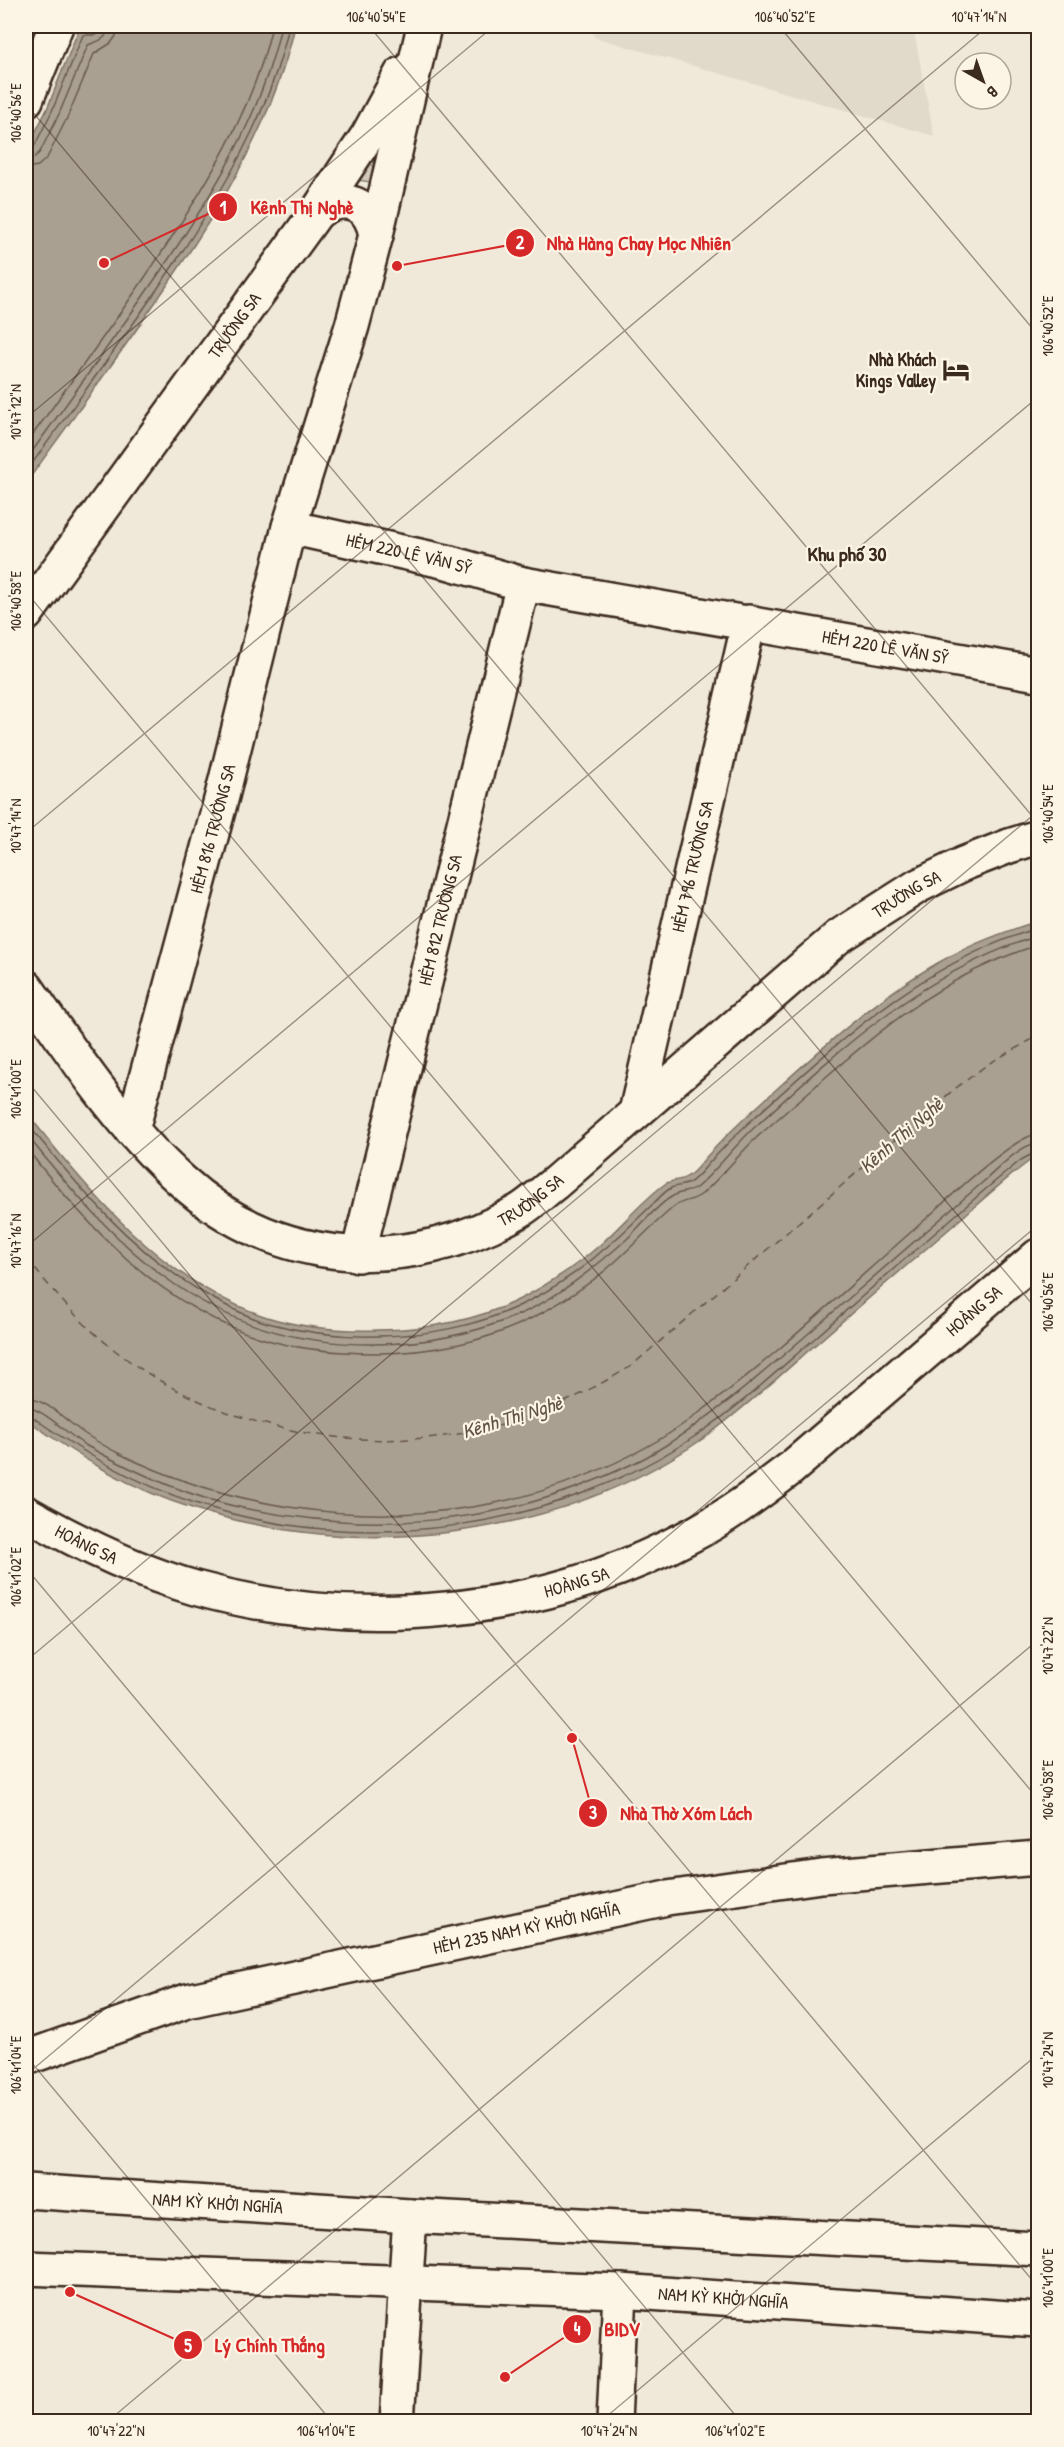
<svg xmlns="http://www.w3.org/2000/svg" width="1064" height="2447" font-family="'Patrick Hand',sans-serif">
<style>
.built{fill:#e1d9c9}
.green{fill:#d2c9ba;stroke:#867a6c;stroke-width:1.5}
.water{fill:#aaa091;stroke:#7e7163;stroke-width:1.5}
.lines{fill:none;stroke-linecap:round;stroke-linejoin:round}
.shore{stroke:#67594c;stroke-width:1.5}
.ferry{stroke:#625346;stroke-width:1.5;stroke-dasharray:8 6;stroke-linecap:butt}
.minor-casing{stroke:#3b2a1e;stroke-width:38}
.major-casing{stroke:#3b2a1e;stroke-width:38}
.minor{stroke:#fcf5e5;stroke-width:33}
.major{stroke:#fcf5e5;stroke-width:33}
.ticks{fill:none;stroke:#3b2a1e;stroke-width:1.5;stroke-opacity:0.45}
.labels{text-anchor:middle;stroke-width:4.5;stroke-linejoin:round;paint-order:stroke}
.street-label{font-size:18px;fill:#3b2a1e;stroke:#fcf5e5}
.poi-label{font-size:18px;font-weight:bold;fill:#3b2a1e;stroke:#fcf5e5;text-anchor:end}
.neighbourhood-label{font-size:20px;font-weight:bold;fill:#3b2a1e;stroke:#fcf5e5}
.water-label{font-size:20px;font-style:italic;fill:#625346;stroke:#fcf5e5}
.leader{fill:none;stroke:#d62828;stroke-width:2}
.callout-dot{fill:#d62828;stroke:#fcf5e5;stroke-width:2}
.mark-label{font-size:18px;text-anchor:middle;font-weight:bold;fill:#fff}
.callout-label{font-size:20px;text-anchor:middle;font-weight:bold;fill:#d62828;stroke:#fcf5e5;stroke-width:4.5;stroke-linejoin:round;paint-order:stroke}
.neatline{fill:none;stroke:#3b2a1e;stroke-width:2}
.ticks-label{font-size:15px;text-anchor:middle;fill:#3b2a1e}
</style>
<rect width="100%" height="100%" fill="#f0e9d9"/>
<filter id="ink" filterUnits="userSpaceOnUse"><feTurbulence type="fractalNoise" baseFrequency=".0167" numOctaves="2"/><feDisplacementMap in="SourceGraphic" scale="12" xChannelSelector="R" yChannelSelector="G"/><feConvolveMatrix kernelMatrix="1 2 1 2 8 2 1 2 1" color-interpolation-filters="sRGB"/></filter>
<g filter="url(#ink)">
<path class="built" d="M592,26H913L934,136L594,37Z"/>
<path class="green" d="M385,128L377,183L357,180Z"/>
<g class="water">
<path d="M80,26L93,30L96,26H295C274,119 225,200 172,278C125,348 75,415 26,483V151L47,109Z"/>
<path d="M1038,921V1155C1006,1177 978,1204 948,1230C901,1270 854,1311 807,1352C774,1381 740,1412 704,1438C558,1539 363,1562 195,1509C132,1490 78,1457 26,1419V1112C91,1194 163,1283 267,1317C302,1328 340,1331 377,1330C427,1330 481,1320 526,1296C553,1281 579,1264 602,1243C621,1226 645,1198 665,1184C672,1180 681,1181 688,1176C696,1171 702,1161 709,1154C722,1140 735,1127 748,1115C807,1062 867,1004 936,964C968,945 1003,932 1038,921Z"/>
</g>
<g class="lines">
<g class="shore">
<path d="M26,152L33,149L52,111L83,35H96L101,26"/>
<path d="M26,159L34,158L40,152L59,114L88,45C98,41 108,40 108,26"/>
<path d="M26,168L38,166L47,158L67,118L94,54L111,43L116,36L117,26"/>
<path d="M26,444C70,383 116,321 158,258C206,186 253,111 272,26"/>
<path d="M26,460C72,396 119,332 164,266C214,192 262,115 281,26"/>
<path d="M26,472C73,406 123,341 168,273C220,196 269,117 289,26"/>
<path d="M26,1122C79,1188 132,1252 207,1295C226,1306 247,1317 268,1323C305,1333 341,1337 378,1336C429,1336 482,1325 527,1302C554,1288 581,1270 603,1250C621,1236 637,1219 653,1204C658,1199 665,1191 671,1188C677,1185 684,1186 689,1183C697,1179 704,1168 711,1161C725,1146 739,1131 754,1118C844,1037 920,964 1038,928"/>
<path d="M26,1134C121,1253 210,1345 374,1344C427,1344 480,1333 529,1310C565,1292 598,1265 628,1238C640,1226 659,1203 673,1196C680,1191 689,1193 696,1188C717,1170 735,1145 756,1126C840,1048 926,970 1038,936"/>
<path d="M26,1148C88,1227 161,1307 261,1338C298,1350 337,1353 376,1353C430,1353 488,1342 536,1316C564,1301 593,1282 616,1261C636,1243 654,1223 675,1206C683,1200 694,1201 702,1194C720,1178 736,1158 753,1141C777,1119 802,1098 827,1076C893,1019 953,971 1038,945"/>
<path d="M26,1398C47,1399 67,1422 85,1434C96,1441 108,1448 120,1454C229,1507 353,1526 472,1507C546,1496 632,1462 692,1418C771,1361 846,1289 919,1225C942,1205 1012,1136 1038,1134"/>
<path d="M26,1407C44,1409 68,1435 85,1445C134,1472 188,1497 243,1508C364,1533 488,1527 603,1477C618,1470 634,1464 648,1456C710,1420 763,1373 817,1326C872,1278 927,1230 983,1182C997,1170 1019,1145 1038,1143"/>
<path d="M26,1415L31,1416C83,1453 134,1483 195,1503C361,1558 555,1531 700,1433C740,1406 777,1371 814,1339C871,1288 929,1238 987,1188L1021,1160L1038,1151"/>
</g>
<path class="ferry" d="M26,1258C46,1282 66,1307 90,1329C200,1431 363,1462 506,1424C550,1412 590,1390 630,1367L952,1091L988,1064L1038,1036"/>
<defs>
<g id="minor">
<path id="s1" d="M424,26L376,235L352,326L289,527L447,562L523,584L1038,674"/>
<path d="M26,100L56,26"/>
<path d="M317,212C345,192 370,203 376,235"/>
<path id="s2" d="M26,614L317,212L368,135L401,74"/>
<path id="s3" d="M26,987C73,1054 120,1126 182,1181C278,1268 409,1275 519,1211C532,1203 543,1192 555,1183L838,937L918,886L963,864L1009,846L1038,837"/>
<path id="s4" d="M636,1112L749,622"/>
<path id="s5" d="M132,1130L222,796L289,527"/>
<path id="s6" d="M358,1255L523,584"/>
<path id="s7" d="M26,1513C79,1543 135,1571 195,1588C357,1633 539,1616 688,1537C724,1519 757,1494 790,1469L1038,1256"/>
<path id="s8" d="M26,2058L187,2001L667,1898L821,1876L1038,1858"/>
<path d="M397,2422L410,2216"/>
<path d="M614,2422L620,2291"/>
</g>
<g id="major">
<path id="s9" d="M26,2191L410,2216L1038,2249"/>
<path id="s10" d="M26,2268L620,2291L1038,2320"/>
</g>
</defs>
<use href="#minor" class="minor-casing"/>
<use href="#major" class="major-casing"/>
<use href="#minor" class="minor"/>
<use href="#major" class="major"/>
</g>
</g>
<path class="ticks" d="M369,26L1038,823M779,26L1038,335M26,104L1038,1311M26,418L494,26M26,592L1038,1799M26,833L988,26M26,1080L1038,2287M26,1247L1038,397M26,1568L741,2422M26,1661L1038,811M26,2056L332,2422M26,2075L1038,1225M107,2422L1038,1640M600,2422L1038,2054"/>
<defs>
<symbol id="hotel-bare" viewBox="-9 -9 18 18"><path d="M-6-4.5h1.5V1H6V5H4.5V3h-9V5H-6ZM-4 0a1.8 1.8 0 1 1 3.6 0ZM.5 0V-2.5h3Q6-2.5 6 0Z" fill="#3b2a1e" stroke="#fcf5e5" stroke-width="2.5" paint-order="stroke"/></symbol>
</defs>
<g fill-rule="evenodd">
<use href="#hotel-bare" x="937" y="351" width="38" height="38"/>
</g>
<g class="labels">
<g class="street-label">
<text dy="6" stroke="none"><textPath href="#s2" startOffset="356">TRƯỜNG SA</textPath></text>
<text dy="6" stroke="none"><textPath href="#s1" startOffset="642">HẺM 220 LÊ VĂN SỸ</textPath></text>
<text dy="6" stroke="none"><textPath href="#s1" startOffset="1128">HẺM 220 LÊ VĂN SỸ</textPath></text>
<text dy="6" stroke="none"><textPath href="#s5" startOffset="312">HẺM 816 TRƯỜNG SA</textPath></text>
<text dy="6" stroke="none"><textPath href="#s4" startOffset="252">HẺM 796 TRƯỜNG SA</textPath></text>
<text dy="6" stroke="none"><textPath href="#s3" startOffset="1114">TRƯỜNG SA</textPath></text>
<text dy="6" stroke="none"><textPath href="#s6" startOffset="345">HẺM 812 TRƯỜNG SA</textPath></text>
<text dy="6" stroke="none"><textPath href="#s3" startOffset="628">TRƯỜNG SA</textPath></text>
<text dy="6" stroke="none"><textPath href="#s7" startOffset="1058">HOÀNG SA</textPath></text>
<text dy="6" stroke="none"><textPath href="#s7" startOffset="68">HOÀNG SA</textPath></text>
<text dy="6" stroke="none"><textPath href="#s7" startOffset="572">HOÀNG SA</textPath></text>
<text dy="6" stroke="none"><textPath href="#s8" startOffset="518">HẺM 235 NAM KỲ KHỞI NGHĨA</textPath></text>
<text dy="6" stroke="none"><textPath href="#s9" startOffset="192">NAM KỲ KHỞI NGHĨA</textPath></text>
<text dy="6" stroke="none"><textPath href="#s10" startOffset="698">NAM KỲ KHỞI NGHĨA</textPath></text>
</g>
<g class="poi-label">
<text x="936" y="366">Nhà Khách<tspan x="936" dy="21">Kings Valley</tspan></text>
</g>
<g class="neighbourhood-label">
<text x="847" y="561">Khu phố 30</text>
</g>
<g class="water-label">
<text transform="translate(901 1135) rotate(-41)" y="7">Kênh Thị Nghè</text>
<text transform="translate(512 1417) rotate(-17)" y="7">Kênh Thị Nghè</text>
</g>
</g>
<path class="leader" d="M104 263L223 207M397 266L520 243M572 1738L593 1813M505 2377L577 2329M70 2292L188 2345"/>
<g class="callout-dot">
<circle cx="104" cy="263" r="6"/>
<circle cx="397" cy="266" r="6"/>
<circle cx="572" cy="1738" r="6"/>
<circle cx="505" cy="2377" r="6"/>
<circle cx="70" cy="2292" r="6"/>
<circle cx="223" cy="207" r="15"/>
<circle cx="520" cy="243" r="15"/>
<circle cx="593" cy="1813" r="15"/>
<circle cx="577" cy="2329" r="15"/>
<circle cx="188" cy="2345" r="15"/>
</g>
<g class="mark-label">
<text x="223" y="214">1</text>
<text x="520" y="249">2</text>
<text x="593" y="1819">3</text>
<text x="577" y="2335">4</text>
<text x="188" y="2352">5</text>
</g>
<g class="callout-label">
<text x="302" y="214">Kênh Thị Nghè</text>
<text x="639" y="250">Nhà Hàng Chay Mọc Nhiên</text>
<text x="686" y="1820">Nhà Thờ Xóm Lách</text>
<text x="622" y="2336">BIDV</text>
<text x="270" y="2352">Lý Chính Thắng</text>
</g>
<rect width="1064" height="2447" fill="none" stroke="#fcf5e5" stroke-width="66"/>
<g transform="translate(983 81) rotate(140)"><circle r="28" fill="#fcf5e5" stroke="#afa495" stroke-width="1.5"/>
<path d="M0-4.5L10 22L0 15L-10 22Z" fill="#3b2a1e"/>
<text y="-9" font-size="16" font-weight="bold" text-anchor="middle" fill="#3b2a1e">B</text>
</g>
<rect x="33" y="33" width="998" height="2381" class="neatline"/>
<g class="ticks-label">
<text x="376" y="22">106°40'54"E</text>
<text x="785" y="22">106°40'52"E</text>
<text x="979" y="22">10°47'14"N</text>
<text transform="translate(16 113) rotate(-90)" y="5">106°40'56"E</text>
<text transform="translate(1048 326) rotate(-90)" y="5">106°40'52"E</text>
<text transform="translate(16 412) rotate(-90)" y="5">10°47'12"N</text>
<text transform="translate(16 601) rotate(-90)" y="5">106°40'58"E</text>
<text transform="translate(1048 814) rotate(-90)" y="5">106°40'54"E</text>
<text transform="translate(16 826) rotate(-90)" y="5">10°47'14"N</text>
<text transform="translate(16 1089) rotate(-90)" y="5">106°41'00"E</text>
<text transform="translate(16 1241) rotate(-90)" y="5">10°47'16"N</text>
<text transform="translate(1048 1302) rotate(-90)" y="5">106°40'56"E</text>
<text transform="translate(16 1577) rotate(-90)" y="5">106°41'02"E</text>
<text transform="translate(1048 1646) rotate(-90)" y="5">10°47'22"N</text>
<text transform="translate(1048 1790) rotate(-90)" y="5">106°40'58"E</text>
<text transform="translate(1048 2060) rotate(-90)" y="5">10°47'24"N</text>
<text transform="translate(16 2065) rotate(-90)" y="5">106°41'04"E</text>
<text transform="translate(1048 2278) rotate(-90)" y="5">106°41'00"E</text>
<text x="116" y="2436">10°47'22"N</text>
<text x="326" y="2436">106°41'04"E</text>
<text x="609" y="2436">10°47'24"N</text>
<text x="735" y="2436">106°41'02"E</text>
</g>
</svg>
